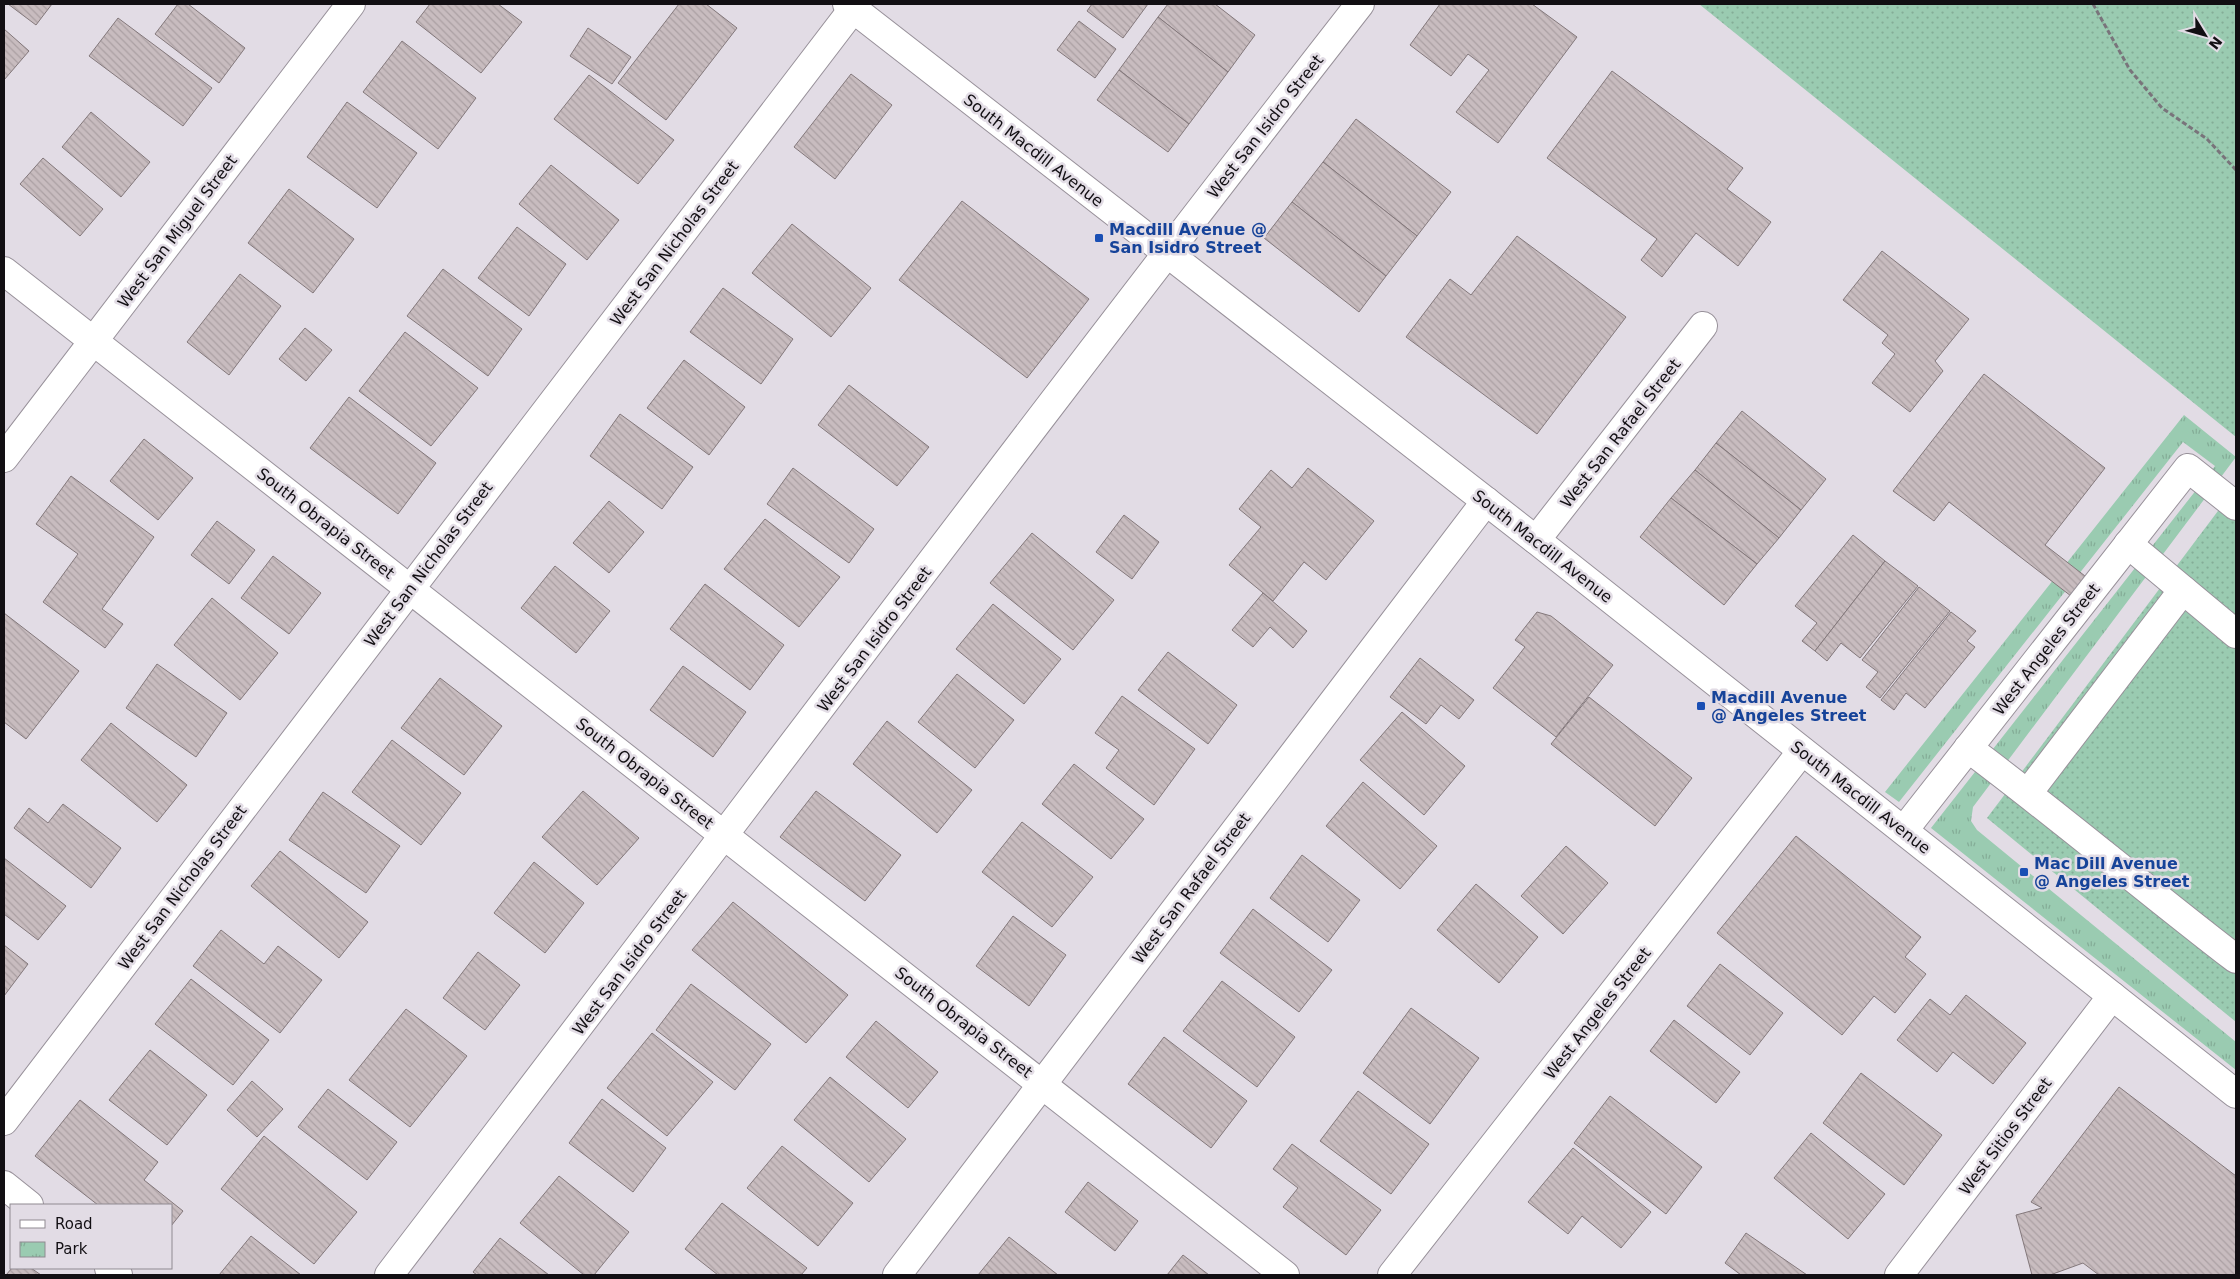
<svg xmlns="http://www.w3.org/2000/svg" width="2240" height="1279" font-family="'DejaVu Sans',sans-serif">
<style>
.grass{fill:url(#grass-dots)}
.park{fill:url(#park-tufts)}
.building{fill:url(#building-back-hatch);stroke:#83787b}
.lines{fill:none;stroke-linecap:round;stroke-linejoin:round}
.minor-casing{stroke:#98919a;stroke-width:30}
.path{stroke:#79747b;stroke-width:3;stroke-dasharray:5 2.5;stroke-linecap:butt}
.minor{stroke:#fff;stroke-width:28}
.transit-dot{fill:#1a4fb4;stroke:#e2dce5;stroke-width:2}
.labels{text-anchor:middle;stroke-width:5;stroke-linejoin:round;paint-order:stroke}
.street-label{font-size:16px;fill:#120f13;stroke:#e2dce5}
.transit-label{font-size:16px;font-weight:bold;fill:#164399;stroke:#e2dce5;text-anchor:start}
</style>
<defs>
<pattern id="grass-dots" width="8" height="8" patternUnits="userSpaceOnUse" patternTransform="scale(1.25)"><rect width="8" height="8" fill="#9acbb1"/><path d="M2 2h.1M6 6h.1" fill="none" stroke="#84ad97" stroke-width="1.8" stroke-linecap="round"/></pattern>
<pattern id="park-tufts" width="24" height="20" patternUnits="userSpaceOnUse" patternTransform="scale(1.25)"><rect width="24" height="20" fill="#9acbb1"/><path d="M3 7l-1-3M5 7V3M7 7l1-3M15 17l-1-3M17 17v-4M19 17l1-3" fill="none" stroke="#84ad97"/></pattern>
<pattern id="building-back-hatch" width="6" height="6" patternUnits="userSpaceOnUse" patternTransform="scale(1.25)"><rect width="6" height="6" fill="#c8bcbf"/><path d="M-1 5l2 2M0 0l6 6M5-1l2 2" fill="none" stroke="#aba0a3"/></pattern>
</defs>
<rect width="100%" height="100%" fill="#e2dce5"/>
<g class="grass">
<path d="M1699,4H2236V437Z"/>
<path d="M2236,487V1022L1987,818Z"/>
</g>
<path class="park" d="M2184,415L2236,457L1973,807L1971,821L1977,830L2236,1042V1070L1931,828L2215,466L2183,442L1899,802L1885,792Z"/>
<g class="building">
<path d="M8,4H52L36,25Z"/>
<path d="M178,4H188L245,48L219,83L155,34Z"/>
<path d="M430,4H498L522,22L481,73L416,22Z"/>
<path d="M679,4H706L737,28L666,120L618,83Z"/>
<path d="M1092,4H1148L1123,38L1087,11Z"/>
<path d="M1168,4H1215L1255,35L1228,72L1158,17Z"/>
<path d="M1440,4H1532L1577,37L1498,143L1456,112L1489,70L1468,54L1451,76L1410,45Z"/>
<path d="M1158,17L1228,72L1189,124L1119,70Z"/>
<path d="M118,18L212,88L183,126L89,56Z"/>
<path d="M1079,21L1116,49L1095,78L1057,50Z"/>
<path d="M588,28L631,57L612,84L570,56Z"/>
<path d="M4,29L29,51L4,80Z"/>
<path d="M402,41L476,98L438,149L363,92Z"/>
<path d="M1119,70L1189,124L1168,152L1097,100Z"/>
<path d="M1612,71L1743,168L1727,189L1771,222L1738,266L1696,233L1662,277L1641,260L1657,239L1547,158Z"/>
<path d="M851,74L892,105L835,179L794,147Z"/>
<path d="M589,75L674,140L638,184L554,119Z"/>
<path d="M347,102L417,153L377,208L307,157Z"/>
<path d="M91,112L150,162L121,197L62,147Z"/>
<path d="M1356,119L1451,192L1417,236L1323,162Z"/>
<path d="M43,158L103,209L80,236L20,184Z"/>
<path d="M1323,162L1417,236L1386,276L1292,202Z"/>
<path d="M551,165L619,220L587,260L519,204Z"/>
<path d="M289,189L354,239L313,293L248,243Z"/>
<path d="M962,201L1089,299L1027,378L899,280Z"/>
<path d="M1292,202L1386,276L1359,312L1264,238Z"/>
<path d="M792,224L871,288L831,337L752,273Z"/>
<path d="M517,227L566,264L529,316L478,278Z"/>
<path d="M1517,236L1626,317L1537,434L1406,337L1450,279L1471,295Z"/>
<path d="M1882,251L1969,319L1935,361L1943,371L1910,412L1872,383L1895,354L1882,343L1888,335L1843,300Z"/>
<path d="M443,269L522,329L488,376L407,316Z"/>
<path d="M240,274L281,306L229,375L187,342Z"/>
<path d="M723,288L793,339L761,384L690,332Z"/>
<path d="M305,328L332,350L306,381L279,359Z"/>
<path d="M405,332L478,388L431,446L359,391Z"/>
<path d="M684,360L745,407L709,455L647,408Z"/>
<path d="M1984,374L2105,468L2045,545L2085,576L2071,596L1949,502L1934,521L1893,491Z"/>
<path d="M849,385L929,447L897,486L818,425Z"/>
<path d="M349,397L436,463L398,514L310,448Z"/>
<path d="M1742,411L1826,479L1801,510L1716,443Z"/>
<path d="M620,414L693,467L662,509L590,456Z"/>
<path d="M144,439L193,478L158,520L110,481Z"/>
<path d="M1716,443L1801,510L1779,538L1695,470Z"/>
<path d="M793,468L874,529L849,563L767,504Z"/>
<path d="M1308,468L1374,521L1326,580L1304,562L1273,601L1229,565L1261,527L1239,509L1271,470L1292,488Z"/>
<path d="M1695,470L1779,538L1757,564L1671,498Z"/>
<path d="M71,476L154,537L102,609L123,624L105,648L43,602L78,554L36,524Z"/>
<path d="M1671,498L1757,564L1724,605L1640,537Z"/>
<path d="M609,501L644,532L609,573L573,543Z"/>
<path d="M1124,515L1159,542L1132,579L1096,552Z"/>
<path d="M765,519L840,577L799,627L724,569Z"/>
<path d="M217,521L255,550L229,584L191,555Z"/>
<path d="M1032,533L1114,600L1073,650L990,583Z"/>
<path d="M1853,535L1885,561L1815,651L1802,641L1817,623L1795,606Z"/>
<path d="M273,556L321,593L289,634L241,598Z"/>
<path d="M1885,561L1918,586L1860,658L1841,643L1827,661L1815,651Z"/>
<path d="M555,566L610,611L576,653L521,608Z"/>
<path d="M705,584L784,645L750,690L670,629Z"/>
<path d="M1919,587L1950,611L1880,698L1866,687L1878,672L1862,660Z"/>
<path d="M1263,593L1307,631L1293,648L1270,627L1253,647L1232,630Z"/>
<path d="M212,598L278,653L240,700L174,645Z"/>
<path d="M993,604L1061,659L1024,704L956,649Z"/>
<path d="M1537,612L1551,616L1613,665L1556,737L1493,688L1525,647L1515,640Z"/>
<path d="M1951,612L1976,631L1967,641L1975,647L1925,708L1906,693L1894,710L1881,700Z"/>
<path d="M4,613L79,671L26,739L4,722Z"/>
<path d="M1168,652L1237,705L1208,744L1138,690Z"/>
<path d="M1420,658L1474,700L1459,719L1441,705L1426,724L1390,697Z"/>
<path d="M157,664L227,713L196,757L126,708Z"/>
<path d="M683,666L746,712L713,757L650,710Z"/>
<path d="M957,674L1014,720L975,768L918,722Z"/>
<path d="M440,678L502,726L464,775L401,728Z"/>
<path d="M1122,696L1195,749L1154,805L1106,768L1119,750L1095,733Z"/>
<path d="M1589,697L1692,778L1655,826L1551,744Z"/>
<path d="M1402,712L1465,766L1424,815L1360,760Z"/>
<path d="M887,721L972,790L937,833L853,764Z"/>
<path d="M111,723L187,785L157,822L81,760Z"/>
<path d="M392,740L461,793L421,845L352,792Z"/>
<path d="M1074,764L1144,819L1111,859L1042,804Z"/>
<path d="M1363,782L1437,846L1400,889L1326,826Z"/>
<path d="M583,791L639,838L597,885L542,837Z"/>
<path d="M816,791L901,855L865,901L780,837Z"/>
<path d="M323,792L400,846L366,893L289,840Z"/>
<path d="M63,804L121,848L91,888L14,828L29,808L48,823Z"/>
<path d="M1022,822L1093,877L1052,927L982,872Z"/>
<path d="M1796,836L1921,937L1905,957L1926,974L1895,1013L1874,996L1842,1035L1717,933Z"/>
<path d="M1566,846L1608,883L1563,934L1521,896Z"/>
<path d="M280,851L368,922L339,958L251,886Z"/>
<path d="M1302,855L1360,900L1328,942L1270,898Z"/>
<path d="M4,858L66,906L38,940L4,914Z"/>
<path d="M534,862L584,903L545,953L494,913Z"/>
<path d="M1476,884L1538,937L1499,983L1437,930Z"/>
<path d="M733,902L848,995L806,1043L692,950Z"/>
<path d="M1253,909L1332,970L1299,1012L1220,953Z"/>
<path d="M1013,916L1066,955L1029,1006L976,966Z"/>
<path d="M221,930L264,964L278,946L322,980L280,1033L193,966Z"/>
<path d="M4,945L28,964L4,996Z"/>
<path d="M478,952L520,985L485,1030L443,998Z"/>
<path d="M1720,964L1783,1013L1750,1055L1687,1006Z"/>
<path d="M191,979L269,1040L233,1085L155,1024Z"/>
<path d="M1222,981L1295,1037L1257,1087L1183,1031Z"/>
<path d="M691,984L771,1044L735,1090L656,1030Z"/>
<path d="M1966,995L2026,1043L1993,1084L1953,1052L1937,1072L1897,1040L1930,999L1950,1015Z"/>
<path d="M1411,1008L1479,1058L1430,1124L1363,1073Z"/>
<path d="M406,1009L467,1056L410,1127L349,1080Z"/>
<path d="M1674,1020L1740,1072L1716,1103L1650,1051Z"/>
<path d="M876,1021L938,1072L908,1108L846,1057Z"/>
<path d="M652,1033L713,1082L667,1136L607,1088Z"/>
<path d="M1164,1037L1247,1101L1211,1148L1128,1084Z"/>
<path d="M150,1050L207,1095L167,1145L109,1100Z"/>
<path d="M1861,1073L1942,1135L1904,1185L1823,1123Z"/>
<path d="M830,1077L906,1139L869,1182L794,1120Z"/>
<path d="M252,1081L283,1109L257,1137L227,1110Z"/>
<path d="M2119,1087L2236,1176V1275H2099L2083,1263L2050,1275H2032L2016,1215L2042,1208L2031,1202Z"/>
<path d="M328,1089L397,1142L367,1180L298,1127Z"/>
<path d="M1358,1091L1429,1144L1391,1194L1320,1141Z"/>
<path d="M1610,1096L1702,1167L1666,1214L1574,1143Z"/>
<path d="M602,1099L666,1148L633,1192L569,1143Z"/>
<path d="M80,1100L158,1162L144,1180L183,1211L171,1226V1205H98L35,1156Z"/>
<path d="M1811,1133L1885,1194L1848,1239L1774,1178Z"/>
<path d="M264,1136L357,1212L314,1264L221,1189Z"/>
<path d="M1292,1144L1381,1210L1346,1255L1283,1207L1298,1188L1273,1169Z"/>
<path d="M782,1146L853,1203L818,1246L747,1188Z"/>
<path d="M1573,1148L1651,1212L1621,1248L1582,1216L1568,1234L1528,1202Z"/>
<path d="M559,1176L629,1232L594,1275H584L520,1223Z"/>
<path d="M1088,1182L1138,1221L1115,1251L1065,1212Z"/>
<path d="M722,1203L807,1268L801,1275H718L685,1249Z"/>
<path d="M1746,1233L1807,1275H1741L1725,1263Z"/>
<path d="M251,1236L301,1275H219Z"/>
<path d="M1009,1237L1058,1275H978Z"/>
<path d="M500,1238L549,1275H477L473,1272Z"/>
<path d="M1183,1255L1209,1275H1167Z"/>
<path d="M12,1268H31L41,1275H6Z"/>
</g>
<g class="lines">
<defs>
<g id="minor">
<path d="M847,4L1536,540L2236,1094"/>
<path d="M4,271L1285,1275"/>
<path d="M4,458L351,4"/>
<path d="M1536,540L1703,326"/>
<path d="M2128,544L2236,634"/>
<path d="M1968,748C2059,816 2146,890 2236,959"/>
<path d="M2028,793L2183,590"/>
<path d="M1904,830L2188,468L2236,506"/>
<path d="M4,1121L853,9"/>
<path d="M4,1185L29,1205"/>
<path d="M109,1268L118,1275"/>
<path d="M389,1275C713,852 1032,424 1360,4"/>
<path d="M897,1275L1486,501"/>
<path d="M1392,1275L1802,751"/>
<path d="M1899,1275L2112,996"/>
</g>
</defs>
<use href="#minor" class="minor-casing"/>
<path class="path" d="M2093,4L2130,70L2162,108L2207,139L2236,170"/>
<use href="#minor" class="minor"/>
</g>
<g class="transit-dot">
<rect x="1094" y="233" width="10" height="10" rx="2.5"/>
<rect x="1696" y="701" width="10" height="10" rx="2.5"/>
<rect x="2019" y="867" width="10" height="10" rx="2.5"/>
</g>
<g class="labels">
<g class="street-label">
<text transform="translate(1265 126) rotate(-52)" y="6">West San Isidro Street</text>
<text transform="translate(1034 150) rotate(38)" y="6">South Macdill Avenue</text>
<text transform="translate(177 231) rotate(-53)" y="6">West San Miguel Street</text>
<text transform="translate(674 243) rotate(-53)" y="6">West San Nicholas Street</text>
<text transform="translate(1620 433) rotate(-52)" y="6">West San Rafael Street</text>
<text transform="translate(326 523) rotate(38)" y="6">South Obrapia Street</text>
<text transform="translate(1543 546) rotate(38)" y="6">South Macdill Avenue</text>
<text transform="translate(428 564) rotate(-53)" y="6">West San Nicholas Street</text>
<text transform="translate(874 639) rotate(-53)" y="6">West San Isidro Street</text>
<text transform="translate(2046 649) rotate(-52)" y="6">West Angeles Street</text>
<text transform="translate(645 773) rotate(38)" y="6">South Obrapia Street</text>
<text transform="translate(1861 797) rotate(38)" y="6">South Macdill Avenue</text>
<text transform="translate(182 887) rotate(-53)" y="6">West San Nicholas Street</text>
<text transform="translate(1191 888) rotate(-53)" y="6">West San Rafael Street</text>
<text transform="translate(629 962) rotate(-53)" y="6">West San Isidro Street</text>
<text transform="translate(1597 1013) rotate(-52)" y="6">West Angeles Street</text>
<text transform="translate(964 1022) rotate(38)" y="6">South Obrapia Street</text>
<text transform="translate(2005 1136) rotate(-53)" y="6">West Sitios Street</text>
</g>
<g class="transit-label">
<text x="1109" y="235">Macdill Avenue @<tspan x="1109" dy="18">San Isidro Street</tspan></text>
<text x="1711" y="703">Macdill Avenue<tspan x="1711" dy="18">@ Angeles Street</tspan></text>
<text x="2034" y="869">Mac Dill Avenue<tspan x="2034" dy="18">@ Angeles Street</tspan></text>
</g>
</g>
<rect width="2240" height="1279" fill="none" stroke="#120f13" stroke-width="10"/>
<rect x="10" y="1204" width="162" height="65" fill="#e2dce5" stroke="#8f8a91"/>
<rect x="20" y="1220" width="25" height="8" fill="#ffffff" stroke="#8f8a91"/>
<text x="55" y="1229" font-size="15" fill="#120f13">Road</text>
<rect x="20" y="1242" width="25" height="15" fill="url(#park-tufts)" stroke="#8f8a91"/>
<text x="55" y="1254" font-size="15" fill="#120f13">Park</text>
<g transform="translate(2205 35) rotate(127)" stroke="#e2dce5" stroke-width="4" paint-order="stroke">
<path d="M0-4L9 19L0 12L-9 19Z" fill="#120f13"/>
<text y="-8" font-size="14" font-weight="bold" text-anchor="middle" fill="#120f13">N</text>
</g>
</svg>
